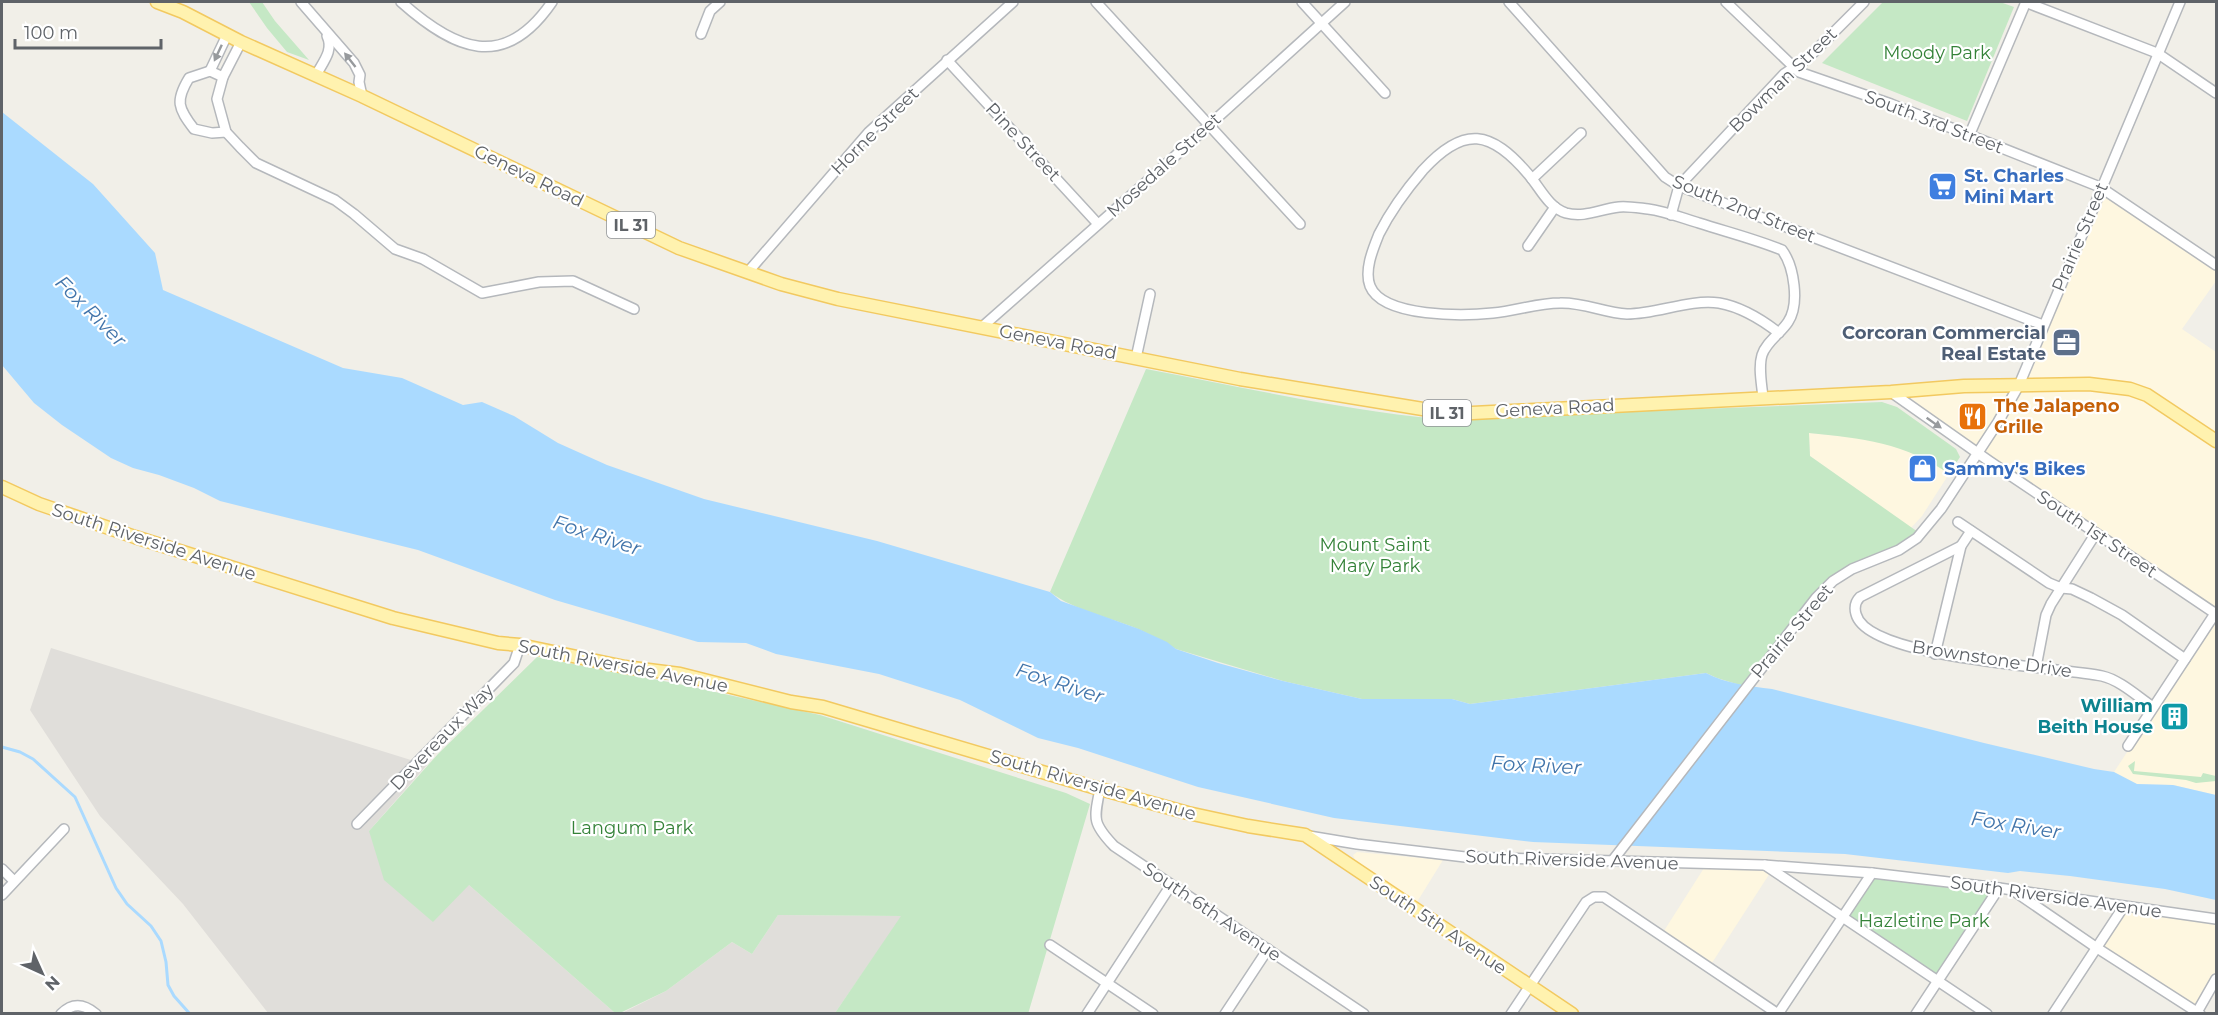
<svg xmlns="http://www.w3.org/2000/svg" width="2218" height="1015" font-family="Montserrat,sans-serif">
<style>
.commercial{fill:#fef7e0}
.industrial{fill:#e0deda}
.green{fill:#c5e8c5}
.water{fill:#aadaff}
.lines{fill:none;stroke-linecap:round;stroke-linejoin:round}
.stream{stroke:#aadaff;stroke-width:3}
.minor-casing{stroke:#b5b8bc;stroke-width:12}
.major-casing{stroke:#f2c960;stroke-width:15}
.minor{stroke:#fff;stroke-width:9}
.major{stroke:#fff2af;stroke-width:12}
.oneway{fill:#979a9d}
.labels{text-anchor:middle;stroke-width:4.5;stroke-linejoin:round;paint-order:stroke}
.shield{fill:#fff;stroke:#8f9295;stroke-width:1.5}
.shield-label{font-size:16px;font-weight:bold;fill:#5f6368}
.park-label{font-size:18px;fill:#348238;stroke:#fff}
.street-label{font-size:18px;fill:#5f6368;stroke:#fff}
.shop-label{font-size:18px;font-weight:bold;fill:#366cbe;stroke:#fff;text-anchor:start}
.service-label{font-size:18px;font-weight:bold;fill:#4e5e75;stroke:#fff;text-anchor:end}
.food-label{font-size:18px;font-weight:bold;fill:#c56008;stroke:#fff;text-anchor:start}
.culture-label{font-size:18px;font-weight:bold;fill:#0d838f;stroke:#fff;text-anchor:end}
.water-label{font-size:20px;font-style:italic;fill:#4174aa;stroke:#fff}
</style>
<rect width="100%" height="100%" fill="#f1efe8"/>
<g class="commercial">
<path d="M2102,192L2216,267V281L2182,329L2216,352V437L2148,393L2023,382Z"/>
<path d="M2015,388L1978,451L1896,394Z"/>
<path d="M2020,388L2069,391L2117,389L2147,398L2216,443V610L1981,453Z"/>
<path d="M1809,433L1861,438L1898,447L1934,463L1949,474L1922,516L1911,528L1810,456Z"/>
<path d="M2216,617V795L2173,785L2137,784L2117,775L2114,772Z"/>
<path d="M1357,852L1443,860L1417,902L1356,862L1353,855Z"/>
<path d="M1704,868H1763L1770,873L1710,966L1662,934Z"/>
<path d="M2124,909L2216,923V976L2197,1009L2099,948Z"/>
</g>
<g class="industrial">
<path d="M51,648L427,765L369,831L469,885L615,1013H268L183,904L100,816L30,710Z"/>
<path d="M778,915L902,916L835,1013L620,1014L666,991L732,942L752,954Z"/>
</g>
<g class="green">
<path d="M249,2H262L275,21L309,60L287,52L267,28Z"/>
<path d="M1883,2H2000L2014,7L1967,121L1822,63Z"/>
<path d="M1146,369C1243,387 1341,410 1440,419L1882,402L1897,407L1956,449L1960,457L1949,474C1906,443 1861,438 1809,433L1810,456L1918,532L1896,548L1851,565L1743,686L1717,678L1706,673L1470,704L1452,699H1362L1283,681L1176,649C1164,642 1152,635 1138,629C1109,617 1075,611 1050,592Z"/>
<path d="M537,657L679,684L820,715L1066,793L1090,804L1028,1014L835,1013L901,916L778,915L752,954L732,942L666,991L620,1013H615L469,885L433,922L384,880L369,831L438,754Z"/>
<path d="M2135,761L2134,771L2201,777L2203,773L2216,776V781L2196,783L2186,780L2133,774L2128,766Z"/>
<path d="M1874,874L1993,891L1937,978L1846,917Z"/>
</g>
<path class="water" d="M2,112L93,184L155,253L163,290L343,368L402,378L463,405L482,402L514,416L558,443L607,465L704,499L877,541L1050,592L1061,601L1139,629L1167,642L1176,649L1218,663L1283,681L1362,699H1452L1470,704L1706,673C1727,684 1749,686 1772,689L1984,743L2094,769L2114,772L2137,784L2173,785L2216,795V900L2165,889L2070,876L2020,871L2008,873L1845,854L1533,842L1334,818L1198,787L1078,748L1038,738L960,700L879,674L776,654L746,643L698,642L555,600L418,550L220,501L194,488L159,475L133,468L111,458L62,425L34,403L2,365Z"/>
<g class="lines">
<path class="stream" d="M2,747L20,752L33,759L75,797L116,888L127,904L151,926L161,941L166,962L168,985L174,996L190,1014"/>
<defs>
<g id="minor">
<path d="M301,2L354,63L360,75L359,82L362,96"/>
<path d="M401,2C455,50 504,72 552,2"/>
<path d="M1096,2L1300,224"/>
<path d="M1302,2L1385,93"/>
<path d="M1509,2L1665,177L1679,186L2043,325"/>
<path d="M1726,2L1799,72L1891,104L2100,187L2216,265"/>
<path d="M2025,2L2157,53L2216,93"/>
<path d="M701,34L710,11L720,2"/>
<path d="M241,42L223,77L217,99L226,132L240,147L256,163L335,200L354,214L395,249L423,259L482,293L539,282L573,281L634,309"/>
<path d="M947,60L1098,224"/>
<path d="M210,71L227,35"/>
<path d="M316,75C323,62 334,50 327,36"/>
<path d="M223,77L210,71L189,78C175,101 178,108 194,129L212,133L226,132"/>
<path d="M1969,136L2026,2"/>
<path d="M1532,179L1581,133"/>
<path d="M1671,215L1679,186L1784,74L1808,58L1864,2"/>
<path d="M1528,246L1555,207"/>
<path d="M748,272L869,132L1013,2"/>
<path d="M982,327L1153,176L1345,2"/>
<path d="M1136,358L1150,294"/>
<path d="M1891,392L1989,461L2216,614"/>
<path d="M1763,398C1762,385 1758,368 1762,355C1766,342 1781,333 1788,322C1800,304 1794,266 1782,250C1755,239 1727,232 1699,223C1682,218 1665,211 1648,209C1639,208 1627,206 1619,207C1600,209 1585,218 1566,213C1549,208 1540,188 1529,175C1491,130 1464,125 1423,170C1405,191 1391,210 1379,234C1373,249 1364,270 1370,286C1383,318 1465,316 1493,313C1516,311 1537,303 1560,303C1583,302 1605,313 1627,314C1658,314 1688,299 1719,303C1742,307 1761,319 1779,333"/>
<path d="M1958,522L2049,583L2061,588L2072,589L2091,598L2122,615L2185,659"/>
<path d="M1961,546L1860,597C1855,602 1854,607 1856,614C1867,659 2060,667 2102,676C2120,680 2138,697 2153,707"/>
<path d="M1935,654L1961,546L1971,531"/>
<path d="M2036,667L2046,615L2051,604L2096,533"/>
<path d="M2128,746L2216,612"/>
<path d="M1100,789C1094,819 1092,823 1114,846L1364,1014"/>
<path d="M357,824L514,663L520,645"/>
<path d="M1309,836L1357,844L1465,857L1764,865L1872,873L1999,888L2216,919"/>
<path d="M1613,860L1816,598L1833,581L1852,569L1899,550L1917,538L1941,509L1998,422L2019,385L2180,2"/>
<path d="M1765,865L1987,1014"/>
<path d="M2,869L14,881"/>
<path d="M2014,891L2097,948L2200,1014"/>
<path d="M2,895L64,829"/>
<path d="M1050,945L1153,1014"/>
<path d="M61,1014C73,1002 84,1004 96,1014"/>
<path d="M1087,1014L1171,885"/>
<path d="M1225,1014L1268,949"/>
<path d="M1511,1014L1586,902L1594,897H1604L1778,1014"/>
<path d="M1778,1014L1872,873"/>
<path d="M1916,1014L1999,888"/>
<path d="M2053,1014L2124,906"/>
<path d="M2196,1014L2216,979"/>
</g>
<g id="major">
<path d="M157,2L183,12L241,42L362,96L679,248L781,284L838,299L1240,379L1453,414L1891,392L1964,386L2089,384L2130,389L2147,395L2216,441"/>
<path d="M2,487L39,504L135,537L393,618L498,643L520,645L625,667L680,674L791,702L823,707L1093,787L1188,813L1248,826L1305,835L1572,1014"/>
</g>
</defs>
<use href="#minor" class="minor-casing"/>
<use href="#major" class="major-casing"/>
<use href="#minor" class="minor"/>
<use href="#major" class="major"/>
</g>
<defs><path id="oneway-solid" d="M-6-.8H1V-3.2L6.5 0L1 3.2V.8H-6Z" transform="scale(1.5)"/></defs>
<g class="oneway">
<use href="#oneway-solid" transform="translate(218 53) rotate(115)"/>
<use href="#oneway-solid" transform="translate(350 60) rotate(-128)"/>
<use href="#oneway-solid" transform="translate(1934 423) rotate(35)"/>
</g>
<defs>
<symbol id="supermarket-square" viewBox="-11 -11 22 22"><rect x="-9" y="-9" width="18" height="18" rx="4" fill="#3f7fe0" stroke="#fff"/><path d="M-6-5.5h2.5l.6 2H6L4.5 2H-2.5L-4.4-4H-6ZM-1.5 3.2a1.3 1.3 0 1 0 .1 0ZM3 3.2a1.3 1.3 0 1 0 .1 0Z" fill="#fff"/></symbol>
<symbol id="office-square" viewBox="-11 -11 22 22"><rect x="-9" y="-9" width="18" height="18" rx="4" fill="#5c6f8a" stroke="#fff"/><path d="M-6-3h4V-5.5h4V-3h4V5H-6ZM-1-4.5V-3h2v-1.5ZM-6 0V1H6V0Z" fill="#fff"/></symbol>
<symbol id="restaurant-square" viewBox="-11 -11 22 22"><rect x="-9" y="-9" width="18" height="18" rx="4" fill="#e8710a" stroke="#fff"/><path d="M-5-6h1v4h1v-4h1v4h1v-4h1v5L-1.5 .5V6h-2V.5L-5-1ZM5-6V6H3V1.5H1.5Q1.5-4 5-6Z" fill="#fff"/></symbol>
<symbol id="shop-square" viewBox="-11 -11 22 22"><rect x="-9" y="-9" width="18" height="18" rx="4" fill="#3f7fe0" stroke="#fff"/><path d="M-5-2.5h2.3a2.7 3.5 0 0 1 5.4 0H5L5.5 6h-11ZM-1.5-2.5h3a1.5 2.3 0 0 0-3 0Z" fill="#fff"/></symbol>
<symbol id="building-square" viewBox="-11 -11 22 22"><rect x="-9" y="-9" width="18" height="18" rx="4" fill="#0f9aa8" stroke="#fff"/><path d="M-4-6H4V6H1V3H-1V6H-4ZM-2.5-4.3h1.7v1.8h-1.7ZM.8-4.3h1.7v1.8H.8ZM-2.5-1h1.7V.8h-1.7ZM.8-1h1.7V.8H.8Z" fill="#fff"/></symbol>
</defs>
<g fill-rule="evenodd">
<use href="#supermarket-square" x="1926" y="170" width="33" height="33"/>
<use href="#office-square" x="2050" y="326" width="33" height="33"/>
<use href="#restaurant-square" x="1956" y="400" width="33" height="33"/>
<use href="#shop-square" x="1906" y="452" width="33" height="33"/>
<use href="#building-square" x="2158" y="700" width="33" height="33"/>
</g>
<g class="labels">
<g class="shield">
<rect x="607" y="212" width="48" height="26" rx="4.5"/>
<rect x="1423" y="400" width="48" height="26" rx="4.5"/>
</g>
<g class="shield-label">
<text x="631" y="231">IL 31</text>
<text x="1447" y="419">IL 31</text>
</g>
<g class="park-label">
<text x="1937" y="59">Moody Park</text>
<text x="1375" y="551">Mount Saint<tspan x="1375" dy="21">Mary Park</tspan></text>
<text x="632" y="834">Langum Park</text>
<text x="1924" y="927">Hazletine Park</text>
</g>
<g class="street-label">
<text transform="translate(1783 80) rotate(-44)" y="6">Bowman Street</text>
<text transform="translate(1934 122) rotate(21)" y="6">South 3rd Street</text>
<text transform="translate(875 131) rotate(-45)" y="6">Horne Street</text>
<text transform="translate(1023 142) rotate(47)" y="6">Pine Street</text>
<text transform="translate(1164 165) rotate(-42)" y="6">Mosedale Street</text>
<text transform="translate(529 176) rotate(26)" y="6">Geneva Road</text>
<text transform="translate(1744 209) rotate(22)" y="6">South 2nd Street</text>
<text transform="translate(2080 237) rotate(-67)" y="6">Prairie Street</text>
<text transform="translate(1058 342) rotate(11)" y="6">Geneva Road</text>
<text transform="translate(1555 408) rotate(-3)" y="6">Geneva Road</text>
<text transform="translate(2097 534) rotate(34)" y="6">South 1st Street</text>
<text transform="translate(154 542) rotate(18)" y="6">South Riverside Avenue</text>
<text transform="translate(1792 631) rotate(-50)" y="6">Prairie Street</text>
<text transform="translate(1992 659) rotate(9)" y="6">Brownstone Drive</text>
<text transform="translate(623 666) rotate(11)" y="6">South Riverside Avenue</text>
<text transform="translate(442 737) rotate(-46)" y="6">Devereaux Way</text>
<text transform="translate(1093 785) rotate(16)" y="6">South Riverside Avenue</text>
<text transform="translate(1572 860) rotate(2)" y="6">South Riverside Avenue</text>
<text transform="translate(2056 897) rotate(8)" y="6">South Riverside Avenue</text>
<text transform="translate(1212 912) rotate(34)" y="6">South 6th Avenue</text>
<text transform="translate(1438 925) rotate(34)" y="6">South 5th Avenue</text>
</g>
<g class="shop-label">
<text x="1964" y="182">St. Charles<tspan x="1964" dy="21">Mini Mart</tspan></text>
<text x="1944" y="475">Sammy's Bikes</text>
</g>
<g class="service-label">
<text x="2046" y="339">Corcoran Commercial<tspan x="2046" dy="21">Real Estate</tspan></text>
</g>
<g class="food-label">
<text x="1994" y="412">The Jalapeno<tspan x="1994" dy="21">Grille</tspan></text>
</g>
<g class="culture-label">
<text x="2153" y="712">William<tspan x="2153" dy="21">Beith House</tspan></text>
</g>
<g class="water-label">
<text transform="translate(91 311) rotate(45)" y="7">Fox River</text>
<text transform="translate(597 535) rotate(18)" y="7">Fox River</text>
<text transform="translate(1060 683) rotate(18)" y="7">Fox River</text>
<text transform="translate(1536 765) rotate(3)" y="7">Fox River</text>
<text transform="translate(2016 825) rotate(9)" y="7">Fox River</text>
</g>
</g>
<rect width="2218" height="1015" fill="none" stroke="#5f6368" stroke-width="6"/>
<g transform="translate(42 973) rotate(135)" stroke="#ffffff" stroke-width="4.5" paint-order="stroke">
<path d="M0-4.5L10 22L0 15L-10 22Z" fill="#5f6368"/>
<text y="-9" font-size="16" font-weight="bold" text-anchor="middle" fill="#5f6368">N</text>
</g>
<path d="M15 39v9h146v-9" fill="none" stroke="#5f6368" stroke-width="3"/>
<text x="24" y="39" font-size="18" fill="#5f6368" stroke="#ffffff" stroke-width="4.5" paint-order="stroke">100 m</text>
</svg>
